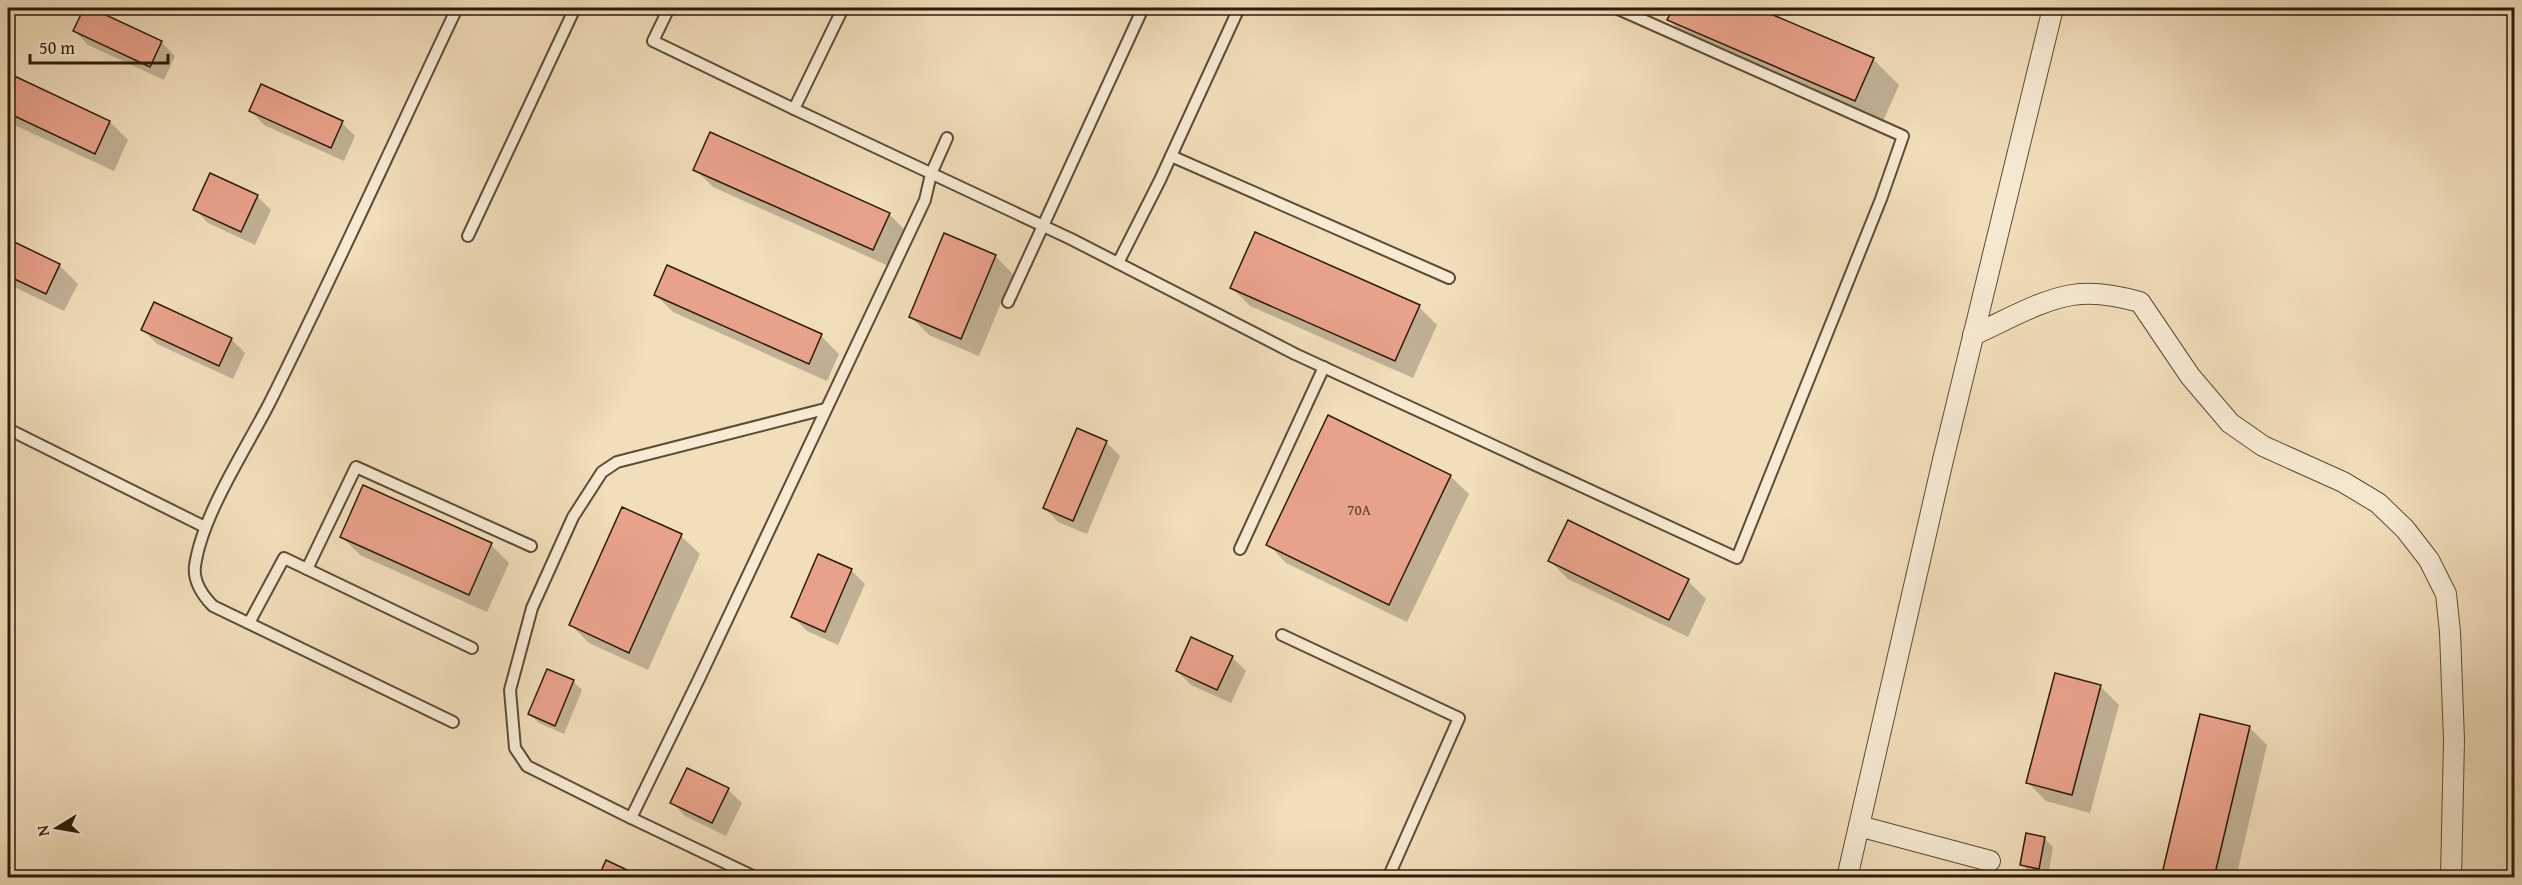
<svg xmlns="http://www.w3.org/2000/svg" width="2522" height="885" font-family="'Gentium Book Plus',serif">
<style>
.shadow{fill:#0003}
.building{fill:#e9a28a;stroke:#2c1c09;stroke-width:1.5}
.lines{fill:none;stroke-linecap:round;stroke-linejoin:round}
.service-casing{stroke:#5d4c35;stroke-width:14}
.minor-casing{stroke:#5d4c35;stroke-width:22}
.service{stroke:#f6ead2;stroke-width:10}
.minor{stroke:#f6ead2;stroke-width:20}
.labels{text-anchor:middle;stroke-width:5;stroke-linejoin:round;paint-order:stroke}
.number-label{font-size:15px;fill:#5b3e29}
</style>
<rect width="100%" height="100%" fill="#f1deba"/>
<filter id="stains"><feTurbulence type="fractalNoise" baseFrequency=".00333" numOctaves="4"/><feColorMatrix values="0 0 0 0 .2 0 0 0 0 .09 0 0 0 0 .02 0 0 0 .5 -.17"/></filter>
<radialGradient id="worn" r=".72"><stop offset=".6" stop-color="#630" stop-opacity="0"/><stop offset="1" stop-color="#630" stop-opacity=".3"/></radialGradient>
<g class="shadow">
<path d="M86,8L161,42L175,56L164,80L88,45L75,31Z"/>
<path d="M1674,8H1753L1873,59L1899,85L1881,126L1695,46L1669,20Z"/>
<path d="M8,75L110,122L128,140L114,171L8,122Z"/>
<path d="M251,111L342,123L355,136L344,161L264,125Z"/>
<path d="M695,169L889,214L907,232L891,267L713,187Z"/>
<path d="M211,175L257,196L271,210L255,245L208,223L195,209Z"/>
<path d="M8,241L59,265L78,284L64,311L8,284Z"/>
<path d="M995,256L1013,274L979,356L929,335L911,317Z"/>
<path d="M1232,288L1419,307L1437,325L1413,378L1250,306Z"/>
<path d="M655,294L821,336L839,354L827,381L673,312Z"/>
<path d="M143,330L231,339L245,353L233,379L157,344Z"/>
<path d="M1106,442L1120,456L1087,534L1058,522L1045,508Z"/>
<path d="M1450,476L1469,494L1407,622L1286,563L1268,544Z"/>
<path d="M623,509L681,536L700,554L648,670L589,643L571,625Z"/>
<path d="M342,537L491,545L509,563L487,612L360,555Z"/>
<path d="M1550,561L1688,581L1706,599L1688,637L1568,579Z"/>
<path d="M851,570L865,584L838,645L807,631L793,617Z"/>
<path d="M1232,657L1246,671L1231,703L1191,685L1177,671Z"/>
<path d="M573,681L582,690L564,734L539,723L530,714Z"/>
<path d="M2100,686L2119,705L2090,813L2046,801L2028,783Z"/>
<path d="M2249,727L2267,745L2236,878H2163Z"/>
<path d="M687,770L728,790L742,803L726,836L685,816L672,802Z"/>
<path d="M2044,838L2053,847L2048,877L2030,873L2022,864Z"/>
</g>
<g class="building">
<path d="M84,8H91L162,41L150,67L73,31Z"/>
<path d="M1673,8H1757L1874,58L1855,101L1667,20Z"/>
<path d="M8,73L110,121L95,154L8,113Z"/>
<path d="M261,84L343,121L331,148L249,111Z"/>
<path d="M710,132L890,213L873,250L693,170Z"/>
<path d="M210,173L258,195L241,232L193,210Z"/>
<path d="M1255,232L1420,305L1395,361L1230,288Z"/>
<path d="M944,233L996,255L961,339L909,317Z"/>
<path d="M8,239L60,264L46,294L8,276Z"/>
<path d="M667,265L822,334L809,364L654,295Z"/>
<path d="M154,302L232,338L219,366L141,330Z"/>
<path d="M1328,415L1451,475L1389,605L1266,545Z"/>
<path d="M1077,428L1107,441L1073,521L1043,508Z"/>
<path d="M363,485L492,543L469,595L340,537Z"/>
<path d="M622,507L682,534L629,653L569,625Z"/>
<path d="M1568,520L1689,579L1669,620L1548,561Z"/>
<path d="M818,554L852,569L825,632L791,617Z"/>
<path d="M1191,637L1233,656L1217,690L1176,671Z"/>
<path d="M547,669L574,680L555,726L528,714Z"/>
<path d="M2055,673L2101,685L2072,795L2026,783Z"/>
<path d="M2200,714L2250,726L2214,878H2161Z"/>
<path d="M687,768L729,788L712,823L670,803Z"/>
<path d="M2026,833L2045,837L2039,869L2020,865Z"/>
<path d="M606,860L644,878H598Z"/>
</g>
<g class="lines">
<defs>
<g id="service">
<path d="M669,8L653,41L794,109L843,8"/>
<path d="M794,109L1071,239L1295,354L1737,558L1881,199L1903,136L1616,8"/>
<path d="M1171,156L1449,278"/>
<path d="M468,236L575,8"/>
<path d="M1118,263L1160,180L1239,8"/>
<path d="M1008,302L1143,8"/>
<path d="M8,429L205,527"/>
<path d="M1240,549L1324,367"/>
<path d="M307,569L356,467L531,546"/>
<path d="M249,623L284,558L472,648"/>
<path d="M1282,635L1459,718L1388,878"/>
<path d="M453,722L213,606C203,596 193,581 195,566C202,515 246,449 270,402C335,272 395,139 457,8"/>
<path d="M631,818L527,766L515,748L510,690L532,608L573,517L602,472L617,462L825,409"/>
<path d="M757,878L631,818L699,679L925,200L931,174L947,138"/>
</g>
<g id="minor">
<path d="M1973,335C2003,322 2040,300 2072,295C2095,291 2119,296 2140,302L2190,376L2230,423L2263,446L2343,482L2378,503L2405,529L2429,560L2446,594L2450,632L2454,740L2451,878"/>
<path d="M1859,826L1990,861"/>
<path d="M1847,878L1943,460L2053,8"/>
</g>
</defs>
<use href="#service" class="service-casing"/>
<use href="#minor" class="minor-casing"/>
<use href="#service" class="service"/>
<use href="#minor" class="minor"/>
</g>
<g class="labels">
<g class="number-label">
<text x="1359" y="515">70А</text>
</g>
</g>
<rect width="2522" height="885" fill="none" stroke="#f1deba" stroke-width="30"/>
<rect x="9" y="9" width="2504" height="867" fill="none" stroke="#2c1c09" stroke-width="3"/>
<rect x="15" y="15" width="2492" height="855" fill="none" stroke="#2c1c09" stroke-width="1.5"/>
<g transform="translate(57 828) rotate(259)" stroke="#f6ead2" stroke-width="4.5" paint-order="stroke">
<path d="M0-4.5L10 22L0 15L-10 22Z" fill="#2c1c09"/>
<text y="-9" font-size="16" font-weight="bold" text-anchor="middle" fill="#2c1c09">N</text>
</g>
<path d="M30 54v9h138v-9" fill="none" stroke="#2c1c09" stroke-width="3"/>
<text x="39" y="54" font-size="18" fill="#2c1c09" stroke="#f6ead2" stroke-width="4.5" paint-order="stroke">50 m</text>
<rect width="100%" height="100%" filter="url(#stains)"/>
<rect width="100%" height="100%" fill="url(#worn)"/>
</svg>
